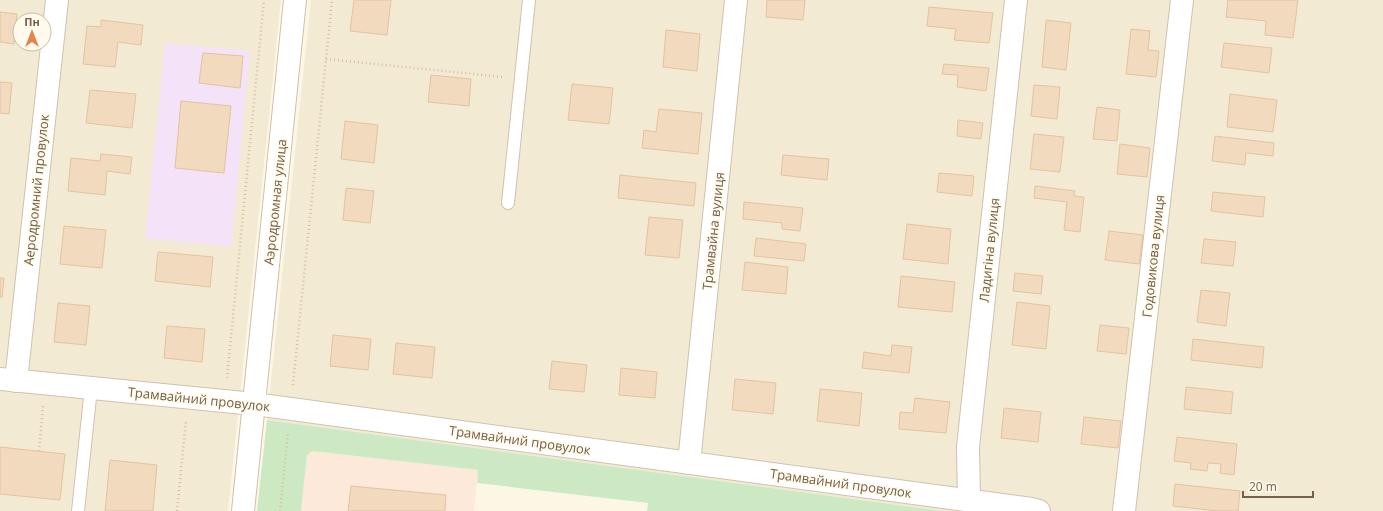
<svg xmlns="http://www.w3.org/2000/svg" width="1383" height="511" font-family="'Open Sans',sans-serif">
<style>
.residential{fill:#f3ead4;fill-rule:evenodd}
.commercial{fill:#fce9d9}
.education{fill:#f3e2f8}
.green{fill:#cde9c4}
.building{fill:#f1dabd;stroke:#e3c39e}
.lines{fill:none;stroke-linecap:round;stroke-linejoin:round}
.service-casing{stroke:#cfc2af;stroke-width:14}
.minor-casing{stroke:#cfc2af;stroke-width:24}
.secondary-casing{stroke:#d0c1a9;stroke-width:24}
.path{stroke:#d6bda0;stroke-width:2.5;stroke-dasharray:1 3;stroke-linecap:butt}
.service{stroke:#fff;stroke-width:12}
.minor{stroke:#fff;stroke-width:22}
.secondary{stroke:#fff;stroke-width:22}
.labels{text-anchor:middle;stroke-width:3.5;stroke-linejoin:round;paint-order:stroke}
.street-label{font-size:13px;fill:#74604b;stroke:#fffaeb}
</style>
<rect width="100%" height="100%" fill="#fcf7e5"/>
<g class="residential">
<path d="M0,0H281L228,511H0ZM20,20H44V44H20Z"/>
<path d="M311,0H1383V511H942L267,420Z"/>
</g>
<path class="commercial" d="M311,451L478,470L474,511H301L307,455Z"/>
<path class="education" d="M165,43L250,51L231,247L145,238Z"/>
<path class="green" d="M267,420L942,511H647L648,503L477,483L478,470L312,451L307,455L301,511H257Z"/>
<g class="building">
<path d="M354,0H391L387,35L350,31Z"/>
<path d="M767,0H805L803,20L766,17Z"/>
<path d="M1228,0H1298L1293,38L1265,35L1266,21L1226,17Z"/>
<path d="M929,7L993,13L989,43L954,40L956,29L927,26Z"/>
<path d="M0,12L17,14L14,44L0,42Z"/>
<path d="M101,20L143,25L141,45L118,42L115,67L83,64L87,26L101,27Z"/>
<path d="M1046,20L1071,23L1066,70L1042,67Z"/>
<path d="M1131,29L1150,31L1148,50L1159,51L1156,77L1126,74Z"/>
<path d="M666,30L700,34L697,71L663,67Z"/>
<path d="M1224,43L1272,48L1269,73L1221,67Z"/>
<path d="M203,53L243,56L240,88L199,83Z"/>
<path d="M944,64L989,68L986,91L957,87L958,75L942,74Z"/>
<path d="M431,75L471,79L469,106L428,102Z"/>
<path d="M0,82L12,83L9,114L0,113Z"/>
<path d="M572,84L613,88L609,124L568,120Z"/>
<path d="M1034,85L1060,87L1057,119L1031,116Z"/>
<path d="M90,90L136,94L132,128L86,123Z"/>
<path d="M1230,94L1277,100L1273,132L1227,127Z"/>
<path d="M181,101L231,106L224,173L175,168Z"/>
<path d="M1097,107L1120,110L1117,141L1093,139Z"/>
<path d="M659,109L702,113L698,154L642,148L644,130L656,132Z"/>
<path d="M958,120L983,123L981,139L957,136Z"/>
<path d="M345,121L378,125L374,163L341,159Z"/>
<path d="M1034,134L1064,137L1060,172L1030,169Z"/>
<path d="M1215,136L1274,143L1273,156L1246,153L1245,165L1212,161Z"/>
<path d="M1120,144L1150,148L1147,177L1117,174Z"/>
<path d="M101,154L132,157L130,174L107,171L105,195L68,191L71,158L100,161Z"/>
<path d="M783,155L829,159L827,180L781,175Z"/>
<path d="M939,173L974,176L972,196L937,192Z"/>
<path d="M620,175L696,183L694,206L618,198Z"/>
<path d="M1035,186L1075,191L1074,196L1084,197L1080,232L1064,230L1067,202L1034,198Z"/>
<path d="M346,188L374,191L370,223L343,220Z"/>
<path d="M1213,192L1265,197L1263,217L1211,211Z"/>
<path d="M744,202L803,208L800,231L782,229V223L743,219Z"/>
<path d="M649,217L683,220L679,258L645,255Z"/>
<path d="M907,224L951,229L948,264L903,259Z"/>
<path d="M64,226L106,230L102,268L60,264Z"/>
<path d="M1109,231L1143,235L1139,264L1105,260Z"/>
<path d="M756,238L806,244L804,261L754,256Z"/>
<path d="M1204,239L1236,242L1233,266L1201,263Z"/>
<path d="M158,252L213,257L210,287L155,281Z"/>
<path d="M745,262L788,267L786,294L742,290Z"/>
<path d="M1015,273L1043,276L1041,294L1013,291Z"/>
<path d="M901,276L955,282L952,312L898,307Z"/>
<path d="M0,278H4L2,297H0Z"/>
<path d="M1201,290L1230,293L1226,326L1197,322Z"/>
<path d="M1017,302L1050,306L1046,349L1012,345Z"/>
<path d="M58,303L90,306L86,345L54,342Z"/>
<path d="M1100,325L1129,328L1126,354L1097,351Z"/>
<path d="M167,326L205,329L202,362L164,358Z"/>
<path d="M333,335L371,339L368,370L330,366Z"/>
<path d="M1193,339L1264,347L1262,368L1191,360Z"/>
<path d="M396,343L435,347L432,378L393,374Z"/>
<path d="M892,345L912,347L909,373L862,368L864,352L891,356Z"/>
<path d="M552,361L587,365L584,392L549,389Z"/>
<path d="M621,368L657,372L655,398L619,395Z"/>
<path d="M735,379L776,383L773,414L732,410Z"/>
<path d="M1186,387L1233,392L1231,414L1184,409Z"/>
<path d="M820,389L862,393L859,426L817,421Z"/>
<path d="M915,398L950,402L946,433L899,429L900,412L913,413Z"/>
<path d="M1004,408L1041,412L1038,442L1001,438Z"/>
<path d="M1084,417L1121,421L1118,448L1081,444Z"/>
<path d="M1177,437L1237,444L1234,475L1220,473L1221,464L1208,463L1207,471L1190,469L1191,463L1174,461Z"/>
<path d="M0,447L65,454L60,500L0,494Z"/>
<path d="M110,460L157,465L153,511H105Z"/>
<path d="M1175,484L1240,491L1238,511H1218L1173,506Z"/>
<path d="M351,486L446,495L445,511H348Z"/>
</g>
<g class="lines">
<defs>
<g id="service">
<path d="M508,203L529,0"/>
<path d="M78,511L91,388"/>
</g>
<g id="minor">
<path d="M0,379L254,404L1032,509L1039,511"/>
<path d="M16,381L57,0"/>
<path d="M689,463L736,0"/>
<path d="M969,500L968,447L1016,0"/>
<path d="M1124,511L1182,0"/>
</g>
<path id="secondary" d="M243,511L295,0"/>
</defs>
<use href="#service" class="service-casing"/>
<use href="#minor" class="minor-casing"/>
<use href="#secondary" class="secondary-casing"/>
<g class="path">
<path d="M326,59L503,77"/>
<path d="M227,378L264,0"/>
<path d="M293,385L332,0"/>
<path d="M39,451L43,406"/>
<path d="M177,511L186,420"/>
<path d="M280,511L288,432"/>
</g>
<use href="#service" class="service"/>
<use href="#minor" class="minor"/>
<use href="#secondary" class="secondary"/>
</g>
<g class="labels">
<g class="street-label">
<text transform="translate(36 190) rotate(-84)" y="5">Аеродромний провулок</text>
<text transform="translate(275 202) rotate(-84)" y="5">Аэродромная улица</text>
<text transform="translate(713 231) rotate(-84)" y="5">Трамвайна вулиця</text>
<text transform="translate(989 250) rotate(-84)" y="5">Ладигіна вулиця</text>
<text transform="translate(1153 256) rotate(-84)" y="5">Годовикова вулиця</text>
<text transform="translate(199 399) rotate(6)" y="5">Трамвайний провулок</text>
<text transform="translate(520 440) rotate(8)" y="5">Трамвайний провулок</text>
<text transform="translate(841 483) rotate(8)" y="5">Трамвайний провулок</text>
</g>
</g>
<g transform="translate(32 32)"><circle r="19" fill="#fffaeb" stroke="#c7bcab"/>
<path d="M0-3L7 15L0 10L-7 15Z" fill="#e3864d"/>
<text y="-6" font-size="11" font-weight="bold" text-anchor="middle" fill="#74604b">Пн</text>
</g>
<path d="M1243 491v6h70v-6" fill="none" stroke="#74604b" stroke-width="2"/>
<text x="1249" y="491" font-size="12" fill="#74604b" stroke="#fffaeb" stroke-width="3" paint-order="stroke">20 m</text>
</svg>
